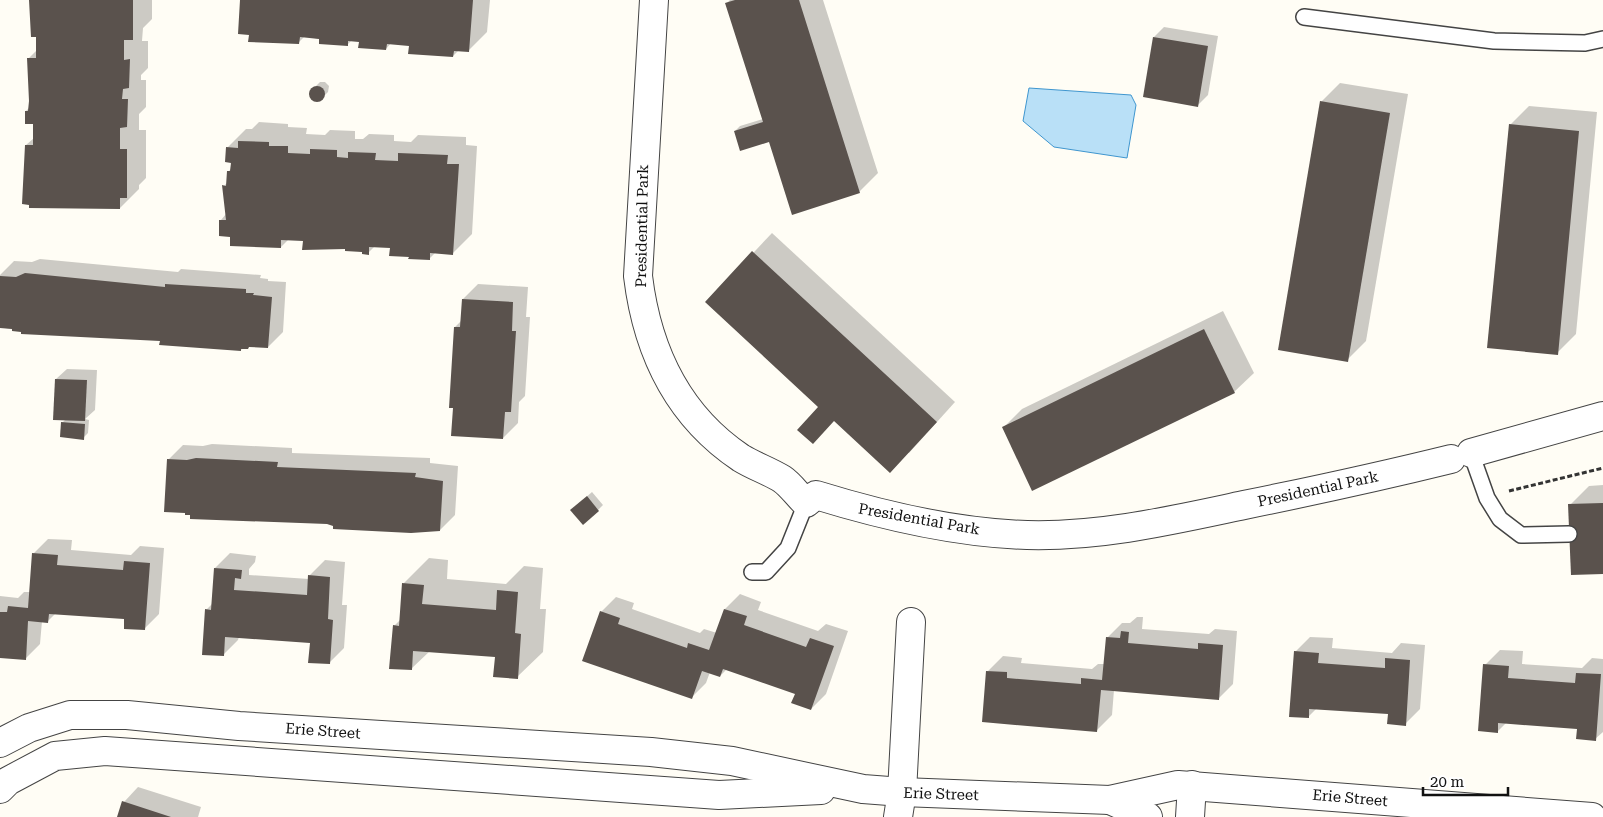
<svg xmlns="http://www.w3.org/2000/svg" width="1603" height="817" font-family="'Roboto Serif',serif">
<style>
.water{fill:#b9e0f7;stroke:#3f96cf}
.shadow{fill:#0003}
.building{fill:#5a524d}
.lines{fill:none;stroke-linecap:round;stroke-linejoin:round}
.lane-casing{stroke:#444;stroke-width:18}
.street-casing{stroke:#444;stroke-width:30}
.path{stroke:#333;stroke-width:3;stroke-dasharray:5 2.5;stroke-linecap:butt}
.lane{stroke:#fff;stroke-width:15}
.street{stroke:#fff;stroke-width:28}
.labels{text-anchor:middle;stroke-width:5;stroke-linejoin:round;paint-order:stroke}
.street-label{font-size:15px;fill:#111;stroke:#fff}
</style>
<rect width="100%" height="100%" fill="#fffdf5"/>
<path class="water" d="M1029,88L1131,95L1136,105L1127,158L1054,147L1023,121Z"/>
<g class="shadow">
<path d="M30,0H152V19L143,28L142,41H148V68L141,75V80H146V107L139,114V130H146V178L139,185V189L120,208L26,145L34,138V123L26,111L29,108V58L37,50V36Z"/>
<path d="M242,0H490L487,32L468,51L459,50L453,56L410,45L391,43L386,49L360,41L352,40L347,45L305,36L299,42L250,34Z"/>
<path d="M730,0H823L878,173L859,192L770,140L735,131L740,126L763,119L727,3Z"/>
<path d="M1164,27L1218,36L1208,95L1198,105L1154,37Z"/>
<path d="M320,82H325L329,86L328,92L319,101L314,100L310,96L311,91Z"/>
<path d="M1340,83L1408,94L1366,341L1347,360L1321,102Z"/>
<path d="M1529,106L1597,112L1576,334L1557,353L1510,125Z"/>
<path d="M259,122L288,124V127L307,128L306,134L325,135L330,130L355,131V139H363L369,134L394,135V141L411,142L418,135L466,137V145L477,146L472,234L453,253L436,252L429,259L410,256L391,247L375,246L368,253L304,240L289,239L281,247L231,236L221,220L226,214L224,186L228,182L229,171L232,168L227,148L246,129H252Z"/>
<path d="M772,233L955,402L909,453L820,407L707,302Z"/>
<path d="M40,259L178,272L181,269L261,275L260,278L268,279V281L286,282L283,332L268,347L250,346L240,350L161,340L22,331L0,327V275L14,261L32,262Z"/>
<path d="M478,284L528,287L526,317H530L525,396L519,402L518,423L503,438L455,327L462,320L463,299Z"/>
<path d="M1223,311L1254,373L1234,392L1033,489L1003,428L1022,409Z"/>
<path d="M67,369L97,370L95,410L85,419L89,420L88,433L83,438L62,423L66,419L56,379Z"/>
<path d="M212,444L292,448V453L430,458V463L458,466L455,515L440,530L192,514L168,460L183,445L203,446Z"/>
<path d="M1603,485V573L1570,505L1589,486Z"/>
<path d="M592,492L603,505L598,510L577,505Z"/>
<path d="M48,539L72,540L71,550L131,555L140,546L164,548L159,614L144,629L126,618L56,613L48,621H42L40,644L25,659L0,657V596L18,598L24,592H30L33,554Z"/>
<path d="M230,553L256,556L255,562L249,569V575L309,579L310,575L325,560L345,562L342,605H347L344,648L329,663L311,642L239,637L238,640L223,655L206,610L212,604L215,568Z"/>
<path d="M429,558L448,560L447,579L506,584L524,566L543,568L540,609H546L543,652L517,677L496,656L430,651L411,669L394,626L401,619L404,583Z"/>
<path d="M740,594L761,602L758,610L818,631L826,624L848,631L826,694L811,709L796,693L727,669L720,676L710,672L706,683L692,697L601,612L616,597L634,603L632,609L700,633L704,629L717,633L725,609Z"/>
<path d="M1137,617H1143L1142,629L1209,634L1215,629L1237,631L1233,684L1218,699L1114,690L1112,715L1097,730L988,671L1003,656L1022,658L1021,663L1092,669L1098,664H1105L1107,638L1122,623H1130Z"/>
<path d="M1310,637L1333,638L1332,648L1392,653L1401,643L1425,645L1420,709L1405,724L1389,713L1317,708L1308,717L1295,652Z"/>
<path d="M1500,650L1523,651L1522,664L1582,668L1592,658L1603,659V732L1595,739L1578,728L1507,722L1497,732L1485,665Z"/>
<path d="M138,787L201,807L198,817H118L124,802Z"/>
</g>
<g class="building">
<path d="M29,0H133V40H124V60L130,59L129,88L123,89L122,99H128L127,127L120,128V149H127V198H120V209L29,208V205L22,204L25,145H33V124H25V111H28L29,101L27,58H36V37H31Z"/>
<path d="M240,0H473L469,52L454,51L453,57L408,54L409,46L387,44L386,50L358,48L359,42L348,41V46L319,44V39L300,37L299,44L248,42L249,35L238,34Z"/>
<path d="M735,0H799L860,193L792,215L769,142L740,151L734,131L763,122L725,3Z"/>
<path d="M1153,37L1208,46L1198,107L1143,97Z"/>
<circle cx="317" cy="94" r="8"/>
<path d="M1320,101L1390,113L1348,362L1278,350Z"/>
<path d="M1509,124L1579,131L1558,355L1487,348Z"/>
<path d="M238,141L269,142V146H288V153L310,154V149L337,150V157L348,158V152L376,153L375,160L398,161V153L448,155L447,164H459L453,255L430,253V260L408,259L409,257L389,256L390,248L369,247V255L362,254V252L345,251V249L302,250L303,241L281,240V248L230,246V237L219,236V220H226L222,185L226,186L227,171H230L231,163L225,162L226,147L238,148Z"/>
<path d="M752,251L937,422L890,473L834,421L813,444L797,430L818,407L705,302Z"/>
<path d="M25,273L165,287V284L246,289V293H254L253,295L272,297L268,348L249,347L248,349H241V351L159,345L160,341L21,334V332L12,331V329L0,328V276L16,277Z"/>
<path d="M462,299L513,302L512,331H516L511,412H505L503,439L451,436L453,408H449L454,327H460Z"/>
<path d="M1204,329L1235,393L1032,491L1002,427Z"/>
<path d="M55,379L87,380L85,421L53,420Z"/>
<path d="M61,422L85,424L84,440L60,437Z"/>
<path d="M196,458L278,462L277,467L416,473L415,477L443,481L440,531L411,533L333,529V526L327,524L190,519V515H185V513L164,512L167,459L187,460Z"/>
<path d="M587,496L599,511L583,525L570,510Z"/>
<path d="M1603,503V574L1571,575L1568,504Z"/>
<path d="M32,553L58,555L57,565L123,570L124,561L150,563L145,630L124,629V619L49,614L48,623L28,621L26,660L0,658V612H7L8,606L28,608Z"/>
<path d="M214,568L242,570L241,579L235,578L234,590L307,595L308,575L330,577L328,619L333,620L330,664L308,663L310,643L225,637L224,656L202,655L205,609L211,610Z"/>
<path d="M402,583L424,585L422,604L496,610L497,590L518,592L515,633L521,634L518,679L493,677L495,657L413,651L412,670L389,669L393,625L399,626Z"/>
<path d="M724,609L747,616L744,625L806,647L810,638L834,646L811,710L791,703L795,694L723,669L720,677L702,671L692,699L582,661L600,611L620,618L618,624L687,648L688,643L709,650Z"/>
<path d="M1121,631L1129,632L1128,643L1198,649V643L1223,645L1219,700L1101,690L1097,732L982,722L986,671L1007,672V678L1081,684V678L1102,680L1106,637L1120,638Z"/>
<path d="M1294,651L1319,653L1318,663L1385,668V658L1410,660L1406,726L1387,724L1388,714L1309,709V718L1289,717Z"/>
<path d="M1483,664L1509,666L1508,678L1575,683L1576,673L1601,674L1596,741L1576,739L1577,729L1498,723V733L1478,731Z"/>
<path d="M122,801L171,817H117Z"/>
</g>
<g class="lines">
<defs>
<g id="lane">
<path d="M1304,17L1494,41L1585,43L1603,39"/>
<path d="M1471,453L1487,498L1500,519L1521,535L1569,534"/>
<path d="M752,572H766L788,548L806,503"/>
</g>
<g id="street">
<path d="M654,0L638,276C647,350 677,415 741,458C754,466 769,471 782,479C791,485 798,496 806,503L816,495C884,516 956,533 1027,535C1101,537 1173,520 1244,505C1313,491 1382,476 1451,459"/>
<path d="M1471,453L1603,416"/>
<path d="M0,743L29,728L70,715H127L239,726L651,752L732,761L863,789L902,792L1110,800L1178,785L1592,817"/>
<path d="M0,789L8,781L55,756L105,751L719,795L821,790"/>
<path d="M1110,800L1148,817"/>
<path d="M898,817L902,792L911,622"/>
<path d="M1190,817L1192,785"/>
</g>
</defs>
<use href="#lane" class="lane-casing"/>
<use href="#street" class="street-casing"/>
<path class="path" d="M1509,491L1603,468"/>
<use href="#lane" class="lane"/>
<use href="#street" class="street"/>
</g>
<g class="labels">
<g class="street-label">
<text transform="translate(642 226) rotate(-89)" y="5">Presidential Park</text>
<text transform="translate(1318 489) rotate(-12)" y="5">Presidential Park</text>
<text transform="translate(919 519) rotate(10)" y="5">Presidential Park</text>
<text transform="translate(323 731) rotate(4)" y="5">Erie Street</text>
<text transform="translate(941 794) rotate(2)" y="5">Erie Street</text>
<text transform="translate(1350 798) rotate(5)" y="5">Erie Street</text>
</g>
</g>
<path d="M1423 787v8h85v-8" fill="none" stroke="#111111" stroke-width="2.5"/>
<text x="1430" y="787" font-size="15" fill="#111111" stroke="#ffffff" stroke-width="4" paint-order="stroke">20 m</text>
</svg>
